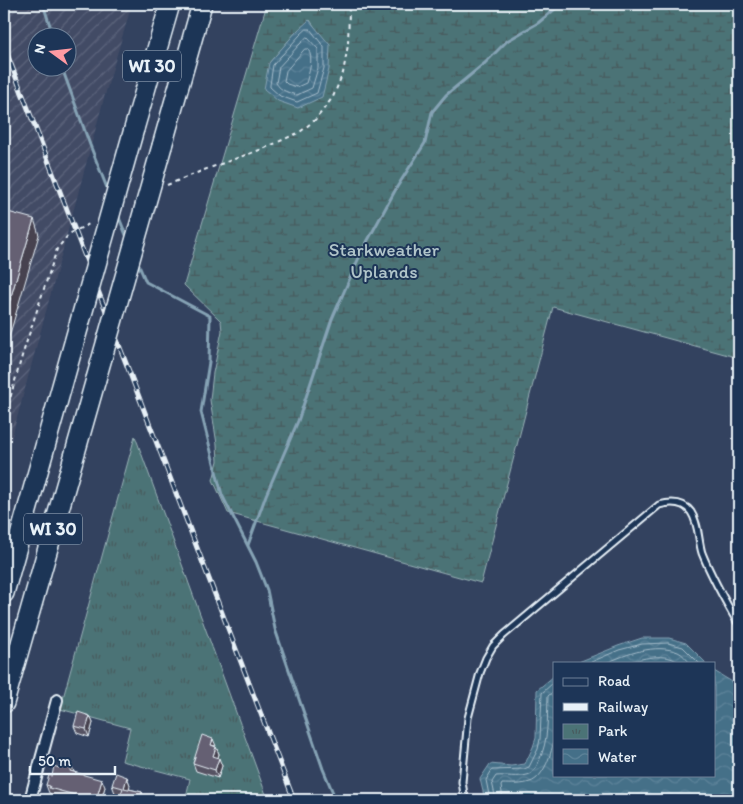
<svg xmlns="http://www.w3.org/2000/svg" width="743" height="804" font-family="Itim,sans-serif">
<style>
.industrial{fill:url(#industrial-furrows);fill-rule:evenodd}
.wetland{fill:url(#wetland-marsh);stroke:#9ab2b7;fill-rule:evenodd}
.park{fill:url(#park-tufts);stroke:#9ab2b7}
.water{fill:url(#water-waves);stroke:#86a3b5}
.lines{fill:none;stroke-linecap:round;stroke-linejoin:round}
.shore{stroke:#a6bdcb;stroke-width:1}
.stream{stroke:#86a3b5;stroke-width:3}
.lane-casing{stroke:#e8f1f8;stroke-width:9}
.street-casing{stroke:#e8f1f8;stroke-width:14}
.highway-casing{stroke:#e8f1f8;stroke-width:22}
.path{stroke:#e8f1f8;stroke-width:2;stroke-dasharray:4 4;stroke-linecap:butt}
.lane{stroke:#1d3557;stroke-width:5}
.street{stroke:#1d3557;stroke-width:10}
.highway{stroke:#1d3557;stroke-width:19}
.rail-casing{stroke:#e8f1f8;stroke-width:5}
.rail{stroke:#1d3557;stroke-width:3;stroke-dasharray:9;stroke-linecap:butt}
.highway-bridge-casing{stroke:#e8f1f8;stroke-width:22;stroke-linecap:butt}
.highway-bridge{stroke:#1d3557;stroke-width:19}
.wall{fill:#575363;stroke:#e8f1f8}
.shaded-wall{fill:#474350;stroke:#e8f1f8}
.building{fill:#656073;stroke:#e8f1f8}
.labels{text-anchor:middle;stroke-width:4;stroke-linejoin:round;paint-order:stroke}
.shield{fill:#1d3557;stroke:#abb9c8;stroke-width:1}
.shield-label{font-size:18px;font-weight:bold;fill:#e8f1f8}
.park-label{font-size:19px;fill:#b1c5ca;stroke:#1d3557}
</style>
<defs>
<pattern id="industrial-furrows" width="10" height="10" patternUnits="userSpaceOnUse" patternTransform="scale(1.25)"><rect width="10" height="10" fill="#424b65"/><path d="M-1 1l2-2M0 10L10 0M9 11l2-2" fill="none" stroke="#5d657c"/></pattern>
<pattern id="wetland-marsh" width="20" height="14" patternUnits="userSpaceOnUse" patternTransform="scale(1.25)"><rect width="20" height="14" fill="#4b7376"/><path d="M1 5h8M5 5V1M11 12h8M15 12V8" fill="none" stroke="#485b5e"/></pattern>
<pattern id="park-tufts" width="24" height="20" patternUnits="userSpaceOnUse" patternTransform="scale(1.25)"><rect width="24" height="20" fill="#4b7376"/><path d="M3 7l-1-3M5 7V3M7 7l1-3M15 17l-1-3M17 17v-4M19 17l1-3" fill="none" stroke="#485b5e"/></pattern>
<pattern id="water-waves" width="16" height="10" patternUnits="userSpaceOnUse" patternTransform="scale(1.25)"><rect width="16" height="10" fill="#446f88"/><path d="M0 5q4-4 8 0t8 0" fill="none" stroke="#5f849a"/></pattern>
</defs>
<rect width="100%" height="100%" fill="#33425f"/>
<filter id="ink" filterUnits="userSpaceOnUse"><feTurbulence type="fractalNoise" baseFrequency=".02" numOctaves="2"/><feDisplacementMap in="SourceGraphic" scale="10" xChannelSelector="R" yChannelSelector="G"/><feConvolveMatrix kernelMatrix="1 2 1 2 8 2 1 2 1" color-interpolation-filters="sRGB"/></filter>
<g filter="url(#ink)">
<path class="industrial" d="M4,4H132L104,98L11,440L4,438ZM38,38H68V68H38Z"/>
<path class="wetland" d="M267,4H739V358L553,307L481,583L228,513L213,480L218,461L217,444L210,400L213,373L222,331L221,321L184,285ZM310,20L318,32L269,63L297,31Z"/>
<path class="park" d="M135,436L268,800H197L186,797L190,779L122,761L130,728L60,709Z"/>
<g class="water">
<path d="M309,20L330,45L329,69L322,97L298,108L278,101L264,89L269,63L297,31Z"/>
<path d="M642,638H669L686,643L706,663H576L618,646Z"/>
<path d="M714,671L734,683L739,695V800H485L480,779L490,764L511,766L525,764L533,747L536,738L537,690L554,676V775H714Z"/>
</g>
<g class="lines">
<g class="shore">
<path d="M307,29H310L324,47V68L317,93L297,102L280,96L270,87V85L273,65L300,35Z"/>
<path d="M307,37L318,49V68L312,88L297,95C289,93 281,91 276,83L279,67Z"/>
<path d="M305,49H308C314,58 309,73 306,83L297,87L287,84L284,81L286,71Z"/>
<path d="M589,663L619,650L642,644L668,643L683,647L699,663"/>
<path d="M606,663C627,654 655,643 678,652C683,654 686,659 690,663"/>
<path d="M626,663C640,659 667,651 679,663"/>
<path d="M490,800L486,780L492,770L524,769L529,767L538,749L540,739L542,693L554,682"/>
<path d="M496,800L492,782L496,776C506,775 517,778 527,775C534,774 536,767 539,761C549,739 547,720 548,696L554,691"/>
<path d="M503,800L501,786L502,784C511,784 521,785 530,782C544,778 552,752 554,739"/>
</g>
<g class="stream">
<path d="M43,4L54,38"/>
<path d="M62,68L90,145L109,193"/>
<path d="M118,215L128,240"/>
<path d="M137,261L146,282L210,316L209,362L201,412L222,495L256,562L267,590L275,629L323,769L336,800"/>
<path d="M248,545L266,495L298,421L332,319L361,253L397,187L425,143L432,112L446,95L485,63L507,41L538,23L561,4"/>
</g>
<defs>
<path id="lane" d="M465,800L462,782L468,718L480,673L486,658L493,646L504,635L659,505C670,502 683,501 691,512C699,524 698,540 702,553C712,578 725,601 739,625"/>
<path id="street" d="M30,800L57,700"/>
<g id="highway">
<path d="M134,129L170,4"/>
<path d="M162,146L202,4"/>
<path d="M4,593L79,325"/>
<path d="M4,703L96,379"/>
</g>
</defs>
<use href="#lane" class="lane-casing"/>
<use href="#street" class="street-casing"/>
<use href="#highway" class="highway-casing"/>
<g class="path">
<path d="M167,185L204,170L265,148L300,132L316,119L333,97L343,73L348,45L349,11L347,4"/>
<path d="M4,420L22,356L57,249L69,234L91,223"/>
</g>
<use href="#lane" class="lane"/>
<use href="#street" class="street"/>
<use href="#highway" class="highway"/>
<defs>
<path id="rail" d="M4,46L294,800"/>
</defs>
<use href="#rail" class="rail-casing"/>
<use href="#rail" class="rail"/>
<defs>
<g id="highway-bridge">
<path d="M79,325L134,129"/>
<path d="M96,379L162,146"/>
</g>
</defs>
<use href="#highway-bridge" class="highway-bridge-casing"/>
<use href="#highway-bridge" class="highway-bridge"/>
</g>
<g class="wall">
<path d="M90,716L93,723L89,737L77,733L74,726Z"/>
<path d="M216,747L219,754L218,758L222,766L218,778L196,771L193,763Z"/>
<path d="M74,772L105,787L101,800H67L52,796L51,794L49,793L46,785L52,776Z"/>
<path d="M127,777L130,785L129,789L142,792L145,800H119L121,795L115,793L112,785Z"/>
</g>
<g class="shaded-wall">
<path d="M34,219L39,235L4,354V320Z"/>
<path d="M90,716L93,723L89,737L86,729Z"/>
<path d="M213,739L216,746L211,745Z"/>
<path d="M216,747L219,754L216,764L213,756Z"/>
<path d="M219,758L222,766L218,778L215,770Z"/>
<path d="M71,764L74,772L70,771Z"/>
<path d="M127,777L130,785L127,796L124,788Z"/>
<path d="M102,780L105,787L101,800H96Z"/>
<path d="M142,792L145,800H140Z"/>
</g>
<g class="building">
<path d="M4,211L34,219L4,320Z"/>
<path d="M78,712L90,716L86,729L74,726Z"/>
<path d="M202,735L213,739L211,745L216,747L213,756L219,758L215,770L193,763Z"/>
<path d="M61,761L71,764L70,771L102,780L96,800H79L74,799L75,795L49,788L50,786L46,785L49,775L52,776L54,766L59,768Z"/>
<path d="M116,773L127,777L124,788L142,792L140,800H119L123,788L112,785Z"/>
</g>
</g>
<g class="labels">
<g class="shield">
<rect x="123" y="50.5" width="58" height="31" rx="4"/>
<rect x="24" y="513.5" width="58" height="31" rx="4"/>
</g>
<g class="shield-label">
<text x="152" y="72">WI 30</text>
<text x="53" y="535">WI 30</text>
</g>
<g class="park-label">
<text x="384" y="256">Starkweather<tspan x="384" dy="22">Uplands</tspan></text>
</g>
</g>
<rect width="743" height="804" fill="none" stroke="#1d3557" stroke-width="20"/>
<rect x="10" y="10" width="723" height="784" fill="none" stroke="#e8f1f8" stroke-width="2" filter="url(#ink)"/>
<rect x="553" y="662" width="162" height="115" fill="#1d3557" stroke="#6e8097"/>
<rect x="563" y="678" width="25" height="8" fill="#1d3557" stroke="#6e8097"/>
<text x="598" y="686" font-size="15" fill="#e8f1f8">Road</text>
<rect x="563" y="703" width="25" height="8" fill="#e8f1f8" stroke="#6e8097"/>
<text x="598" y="712" font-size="15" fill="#e8f1f8">Railway</text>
<rect x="563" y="724" width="25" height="15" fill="url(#park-tufts)" stroke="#6e8097"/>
<text x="598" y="736" font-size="15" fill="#e8f1f8">Park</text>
<rect x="563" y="749" width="25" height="15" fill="url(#water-waves)" stroke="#6e8097"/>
<text x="598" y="762" font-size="15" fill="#e8f1f8">Water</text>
<g transform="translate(52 52) rotate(285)"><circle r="24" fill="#1d3557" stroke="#6e8097"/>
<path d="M0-4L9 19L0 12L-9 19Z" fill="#ff9aa2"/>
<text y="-8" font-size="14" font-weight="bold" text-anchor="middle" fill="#e8f1f8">N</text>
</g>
<path d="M30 766v8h85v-8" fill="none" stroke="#e8f1f8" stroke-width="2.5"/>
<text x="38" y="766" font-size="15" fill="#e8f1f8" stroke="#1d3557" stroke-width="4" paint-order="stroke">50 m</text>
</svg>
